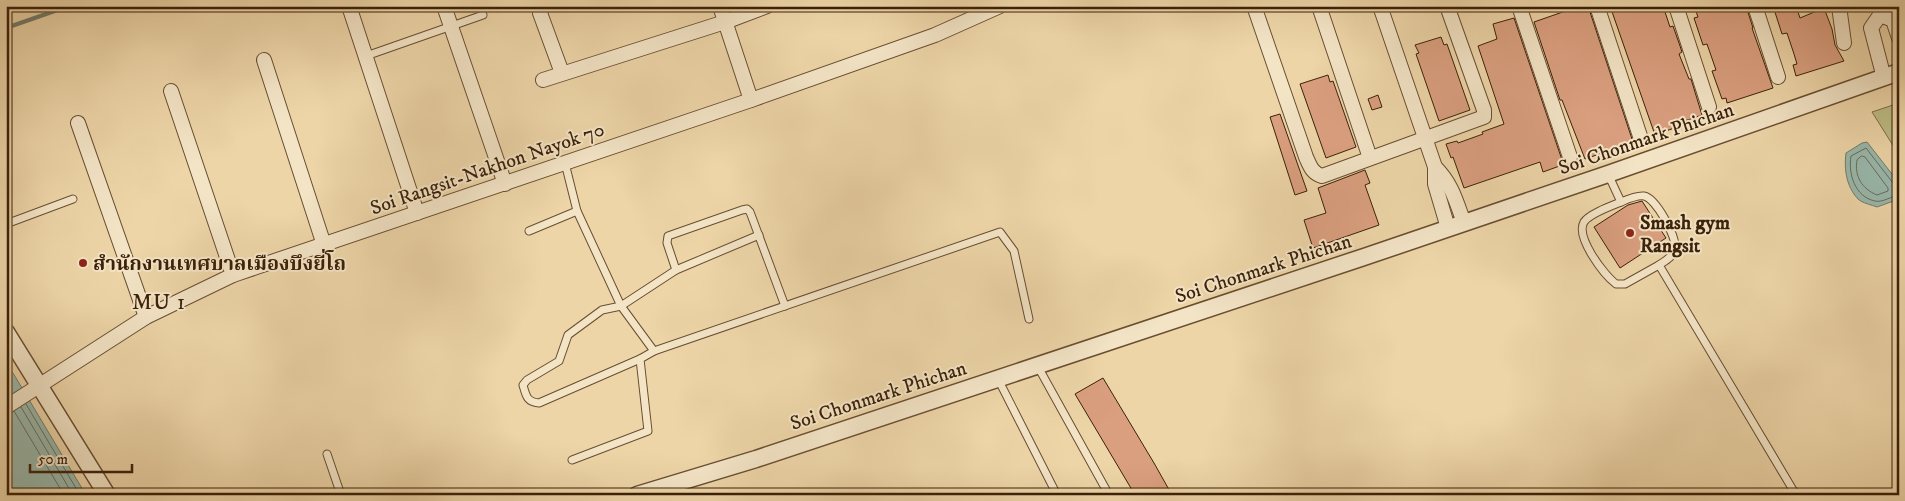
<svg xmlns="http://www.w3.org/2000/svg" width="1905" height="501" font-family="'IM FELL DW Pica','Noto Serif Thai',serif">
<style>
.green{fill:#bdbc84;stroke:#7c6e46}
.water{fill:#99b8ac;stroke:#737c6b}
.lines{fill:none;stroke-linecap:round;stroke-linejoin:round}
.shore{stroke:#6a6c5a;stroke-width:1}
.stream{stroke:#737c6b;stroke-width:4.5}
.building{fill:#da9f7f;stroke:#3b2109}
.service-casing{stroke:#684e31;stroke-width:9}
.minor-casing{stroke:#684e31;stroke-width:16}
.tertiary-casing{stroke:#684e31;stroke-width:19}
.service{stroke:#f3e4c6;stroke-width:7}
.minor{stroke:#f3e4c6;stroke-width:14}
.tertiary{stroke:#f3e4c6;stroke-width:16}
.poi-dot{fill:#8f2418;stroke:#f3e4c6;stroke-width:2}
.labels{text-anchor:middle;stroke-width:4;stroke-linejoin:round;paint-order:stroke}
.street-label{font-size:20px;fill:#3b2109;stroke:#f3e4c6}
.poi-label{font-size:20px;font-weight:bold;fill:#3b2109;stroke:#f3e4c6;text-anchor:start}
.quarter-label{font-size:22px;letter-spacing:1px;fill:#3b2109;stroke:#f3e4c6}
</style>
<rect width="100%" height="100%" fill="#edd5a8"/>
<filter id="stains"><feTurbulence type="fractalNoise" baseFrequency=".004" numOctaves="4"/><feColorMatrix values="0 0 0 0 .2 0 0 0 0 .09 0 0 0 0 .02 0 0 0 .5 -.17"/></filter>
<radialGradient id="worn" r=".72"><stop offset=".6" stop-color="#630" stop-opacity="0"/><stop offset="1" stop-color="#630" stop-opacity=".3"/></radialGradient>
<path class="green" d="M1899,103V155L1872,112Z"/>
<g class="water">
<path d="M1867,142L1899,183V199L1877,207C1872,205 1862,203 1858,199C1846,186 1844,169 1846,153L1862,143Z"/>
<path d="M6,362L16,378L86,495H6Z"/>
</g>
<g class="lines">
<g class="shore">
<path d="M1862,156L1865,157L1888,188V191L1877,195C1862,189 1854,176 1857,160Z"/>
<path d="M1899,185L1893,183L1866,148L1851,156C1848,174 1855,197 1875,201C1882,203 1892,196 1899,195"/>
<path d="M26,404L80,495"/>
<path d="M21,407L73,495"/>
<path d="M14,411L64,495"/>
</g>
<path class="stream" d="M6,28L69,6"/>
</g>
<g class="building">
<path d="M1580,6H1588L1633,142L1585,159L1562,100H1560L1534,22Z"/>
<path d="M1610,6H1663L1670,27L1673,26L1679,43L1682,52L1679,54L1689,79H1691L1702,115L1676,124L1677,127L1655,135Z"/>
<path d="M1694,6H1746L1753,28H1752L1773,88L1727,103L1726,98L1722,99L1712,71L1716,70L1707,44L1703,45L1694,18L1698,17Z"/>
<path d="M1773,6H1796L1800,18L1824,8L1832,29L1835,45L1844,61L1796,76L1793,65L1797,64L1794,54L1787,33L1782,34Z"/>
<path d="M1514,18L1562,160L1565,164L1543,172L1540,162L1464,188L1453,157L1451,158L1446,144L1457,141L1458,143L1483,134L1482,132L1504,124L1478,46L1497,39L1493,24Z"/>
<path d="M1441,37L1444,45L1447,44L1470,110L1439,121L1416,54L1419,53L1415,45Z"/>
<path d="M1328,75L1330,82L1333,81L1356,147L1326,158L1300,84Z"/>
<path d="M1378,95L1382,107L1372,110L1368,99Z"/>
<path d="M1280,114L1307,191L1295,195L1270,117Z"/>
<path d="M1365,170L1370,183L1365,185L1379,225L1313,248L1304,220L1326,213L1318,188Z"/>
<path d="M1642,201L1666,238L1620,268L1594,227L1628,205Z"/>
<path d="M1103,378L1154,463L1172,495H1135L1119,468L1075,394Z"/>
</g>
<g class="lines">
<defs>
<g id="service">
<path d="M366,56L483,15"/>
<path d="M565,163L577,211L621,306L654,351L640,359L648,431L572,460"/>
<path d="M1608,174L1621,202C1628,199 1637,195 1644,196C1656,198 1677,237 1675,249C1673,257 1665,261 1659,265L1796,495"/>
<path d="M1621,202C1611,206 1589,214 1584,222C1575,237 1604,275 1616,284H1625L1659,265"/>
<path d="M6,224L73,199"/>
<path d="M529,231L577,211"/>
<path d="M676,270L759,235"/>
<path d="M654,351L1000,232L1014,251L1029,319"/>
<path d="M640,359L539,403C527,402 526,396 523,385L527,380L559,361L568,335L602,310L621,306L676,270L667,243L668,236L742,210L747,209L750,212L785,306"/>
<path d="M1037,365L1109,495"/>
<path d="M998,379L1057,495"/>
<path d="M327,454L341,495"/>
</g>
<g id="minor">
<path d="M349,6L417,213"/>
<path d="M444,6L505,184"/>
<path d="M543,6L540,13L562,73"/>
<path d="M720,6L751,100"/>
<path d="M1254,6L1306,157C1310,166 1312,173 1322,176L1484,117V110L1447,6"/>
<path d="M1319,6L1370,158"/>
<path d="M1380,6L1435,167V184L1448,228"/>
<path d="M1519,6L1570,157"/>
<path d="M1597,6L1640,136"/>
<path d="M1676,6L1709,107"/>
<path d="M1755,6L1778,77"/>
<path d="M1839,6L1844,43"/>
<path d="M1880,6V15L1871,28L1884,78"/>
<path d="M1880,15L1893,20L1899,38"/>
<path d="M264,60L324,245"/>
<path d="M543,80L725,22L767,6"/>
<path d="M171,91L233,275"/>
<path d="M78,123L146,317"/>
<path d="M1435,167C1452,184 1456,201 1464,223"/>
<path d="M6,407L146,317L233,275L751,100L935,35L1000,6"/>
</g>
<g id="tertiary">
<path d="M6,332L107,495"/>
<path d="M637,495L756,459L1364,257L1608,174L1899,72"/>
</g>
</defs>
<use href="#service" class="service-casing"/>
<use href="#minor" class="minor-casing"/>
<use href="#tertiary" class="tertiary-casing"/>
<use href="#service" class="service"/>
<use href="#minor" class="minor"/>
<use href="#tertiary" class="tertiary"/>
</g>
<g class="poi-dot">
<circle cx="1630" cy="233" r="5"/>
<circle cx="83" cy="263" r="5"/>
</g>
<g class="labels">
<g class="street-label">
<text transform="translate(1646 138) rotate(-19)" y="7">Soi Chonmark Phichan</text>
<text transform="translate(487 168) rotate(-19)" y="7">Soi Rangsit-Nakhon Nayok 70</text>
<text transform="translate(1263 268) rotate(-18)" y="7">Soi Chonmark Phichan</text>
<text transform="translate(878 395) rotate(-18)" y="7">Soi Chonmark Phichan</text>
</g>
<g class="poi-label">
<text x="1640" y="229">Smash gym<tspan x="1640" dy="23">Rangsit</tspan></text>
<text x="93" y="270">สำนักงานเทศบาลเมืองบึงยี่โถ</text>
</g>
<g class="quarter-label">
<text x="159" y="309">MU 1</text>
</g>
</g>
<rect width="1905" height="501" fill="none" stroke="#edd5a8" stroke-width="25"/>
<rect x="8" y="8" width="1890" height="486" fill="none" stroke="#3b2109" stroke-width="2.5"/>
<rect x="12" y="12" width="1880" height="476" fill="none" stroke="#3b2109"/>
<path d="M30 464v8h102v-8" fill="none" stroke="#3b2109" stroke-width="2.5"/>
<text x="38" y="464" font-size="15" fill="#3b2109" stroke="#f3e4c6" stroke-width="4" paint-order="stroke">50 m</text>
<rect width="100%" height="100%" filter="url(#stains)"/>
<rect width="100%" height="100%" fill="url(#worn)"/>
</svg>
